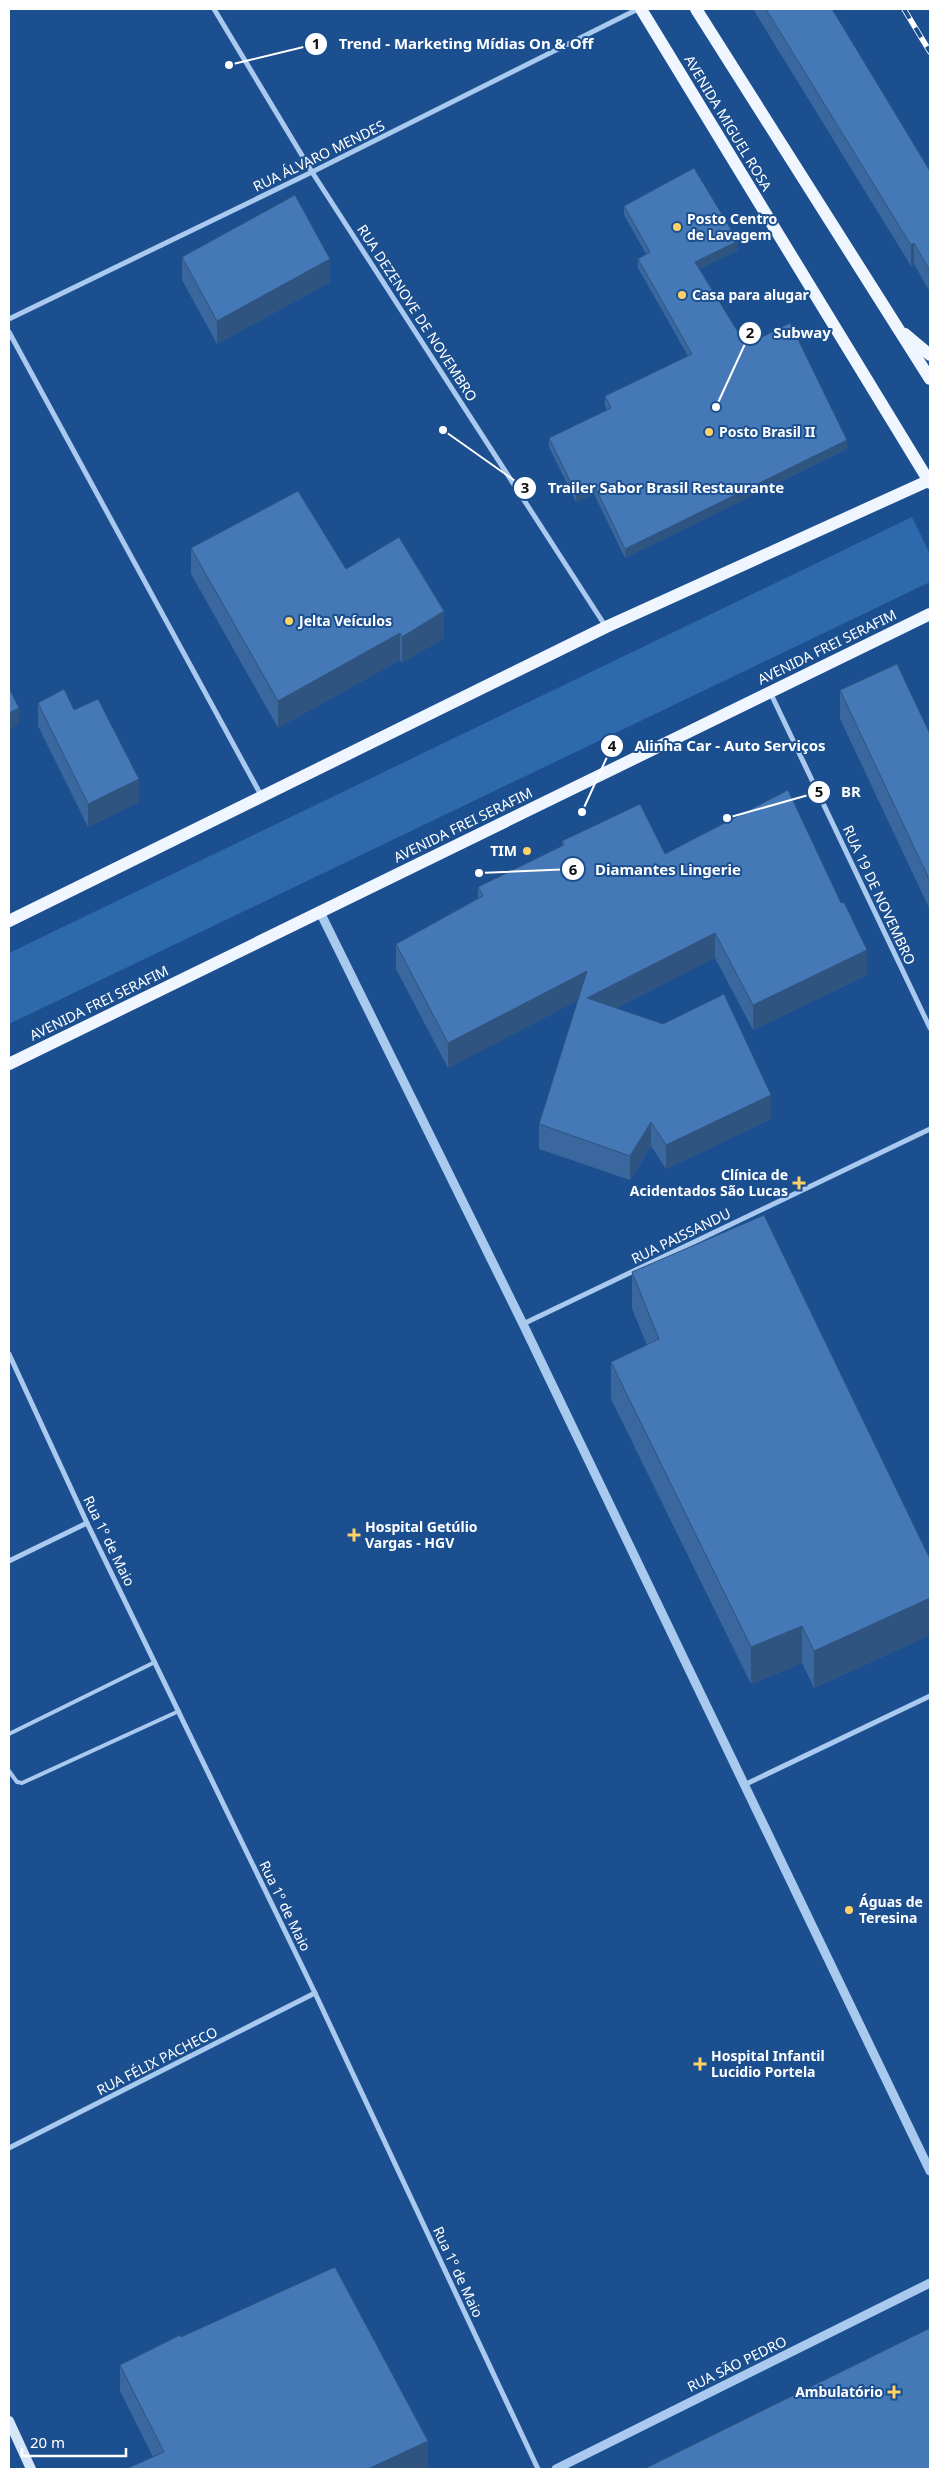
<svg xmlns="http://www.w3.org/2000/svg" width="939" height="2478" font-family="'Noto Sans',sans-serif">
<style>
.green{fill:#2e69ad}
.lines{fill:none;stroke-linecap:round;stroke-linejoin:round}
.service{stroke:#a9c9ee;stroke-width:4}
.minor{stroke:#a9c9ee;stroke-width:5}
.tertiary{stroke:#a9c9ee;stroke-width:9}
.secondary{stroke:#d6e6fa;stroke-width:10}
.primary{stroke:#f0f6ff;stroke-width:12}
.rail-casing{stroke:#fff;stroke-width:5.5}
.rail{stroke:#1b4f8f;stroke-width:4;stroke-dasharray:11;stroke-linecap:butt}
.wall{fill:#3a679d}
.shaded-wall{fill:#305480}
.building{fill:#4478b7;stroke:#305480}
.poi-dot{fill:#ffd166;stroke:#1b4f8f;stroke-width:2}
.labels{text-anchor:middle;stroke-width:4;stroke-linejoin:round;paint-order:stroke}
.street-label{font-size:14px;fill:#fff;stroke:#1b4f8f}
.poi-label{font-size:14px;font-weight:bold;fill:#fff;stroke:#1b4f8f;text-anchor:start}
.leader{fill:none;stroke:#fff;stroke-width:2}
.callout-dot{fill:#fff;stroke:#1b4f8f;stroke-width:2}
.mark-label{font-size:15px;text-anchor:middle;font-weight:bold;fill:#111}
.callout-label{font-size:15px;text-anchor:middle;font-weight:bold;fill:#fff;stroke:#1b4f8f;stroke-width:4;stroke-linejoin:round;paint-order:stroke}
</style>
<rect width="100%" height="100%" fill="#1b4f8f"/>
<path class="green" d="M912,517L930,554V582L9,1024V953Z"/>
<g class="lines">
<g class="service">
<path d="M9,1734L155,1662"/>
<path d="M9,1771L17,1782L22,1783L179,1711"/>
</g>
<g class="minor">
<path d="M214,9L312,172L606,627"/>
<path d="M9,319L312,172L638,9"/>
<path d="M9,332L262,797"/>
<path d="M771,694L930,1028"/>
<path d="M523,1324L930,1129"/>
<path d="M9,1354L87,1523L315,1993L538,2469"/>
<path d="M9,1561L87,1523"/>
<path d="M744,1785L930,1696"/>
<path d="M9,2148L315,1993"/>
</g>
<g class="tertiary">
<path d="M320,912L523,1324L930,2171"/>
<path d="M556,2469L930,2283"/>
</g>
<path class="secondary" d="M9,2421L31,2469"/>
<g class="primary">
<path d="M641,9L930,483"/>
<path d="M696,9L930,379"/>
<path d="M905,334L930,355"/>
<path d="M9,921L606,627L930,480"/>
<path d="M9,1064L930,614"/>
</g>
<defs>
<path id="rail" d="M904,9L930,52"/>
</defs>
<use href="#rail" class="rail-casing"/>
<use href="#rail" class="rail"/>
</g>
<g class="wall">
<path d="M753,9H832L930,171V292L914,264L911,266Z"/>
<path d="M624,206L738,250L699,269L746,345L847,449L625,558L594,494L576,502L549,447V438L607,410L605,406V396L688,356L638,268V259L646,254L624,215Z"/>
<path d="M182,257L330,282L217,344L182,280Z"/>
<path d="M191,548L346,569L444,638L402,663L400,660L278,728L191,574Z"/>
<path d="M840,690L930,734V910L840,719Z"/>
<path d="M38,703L74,710L139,802L88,827L38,726Z"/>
<path d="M562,841L665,854L867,975L753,1030L715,958L616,1008L771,1119L666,1169L651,1146L630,1180L539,1149V1124L578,1000L448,1068L396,969V944L478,898V887L562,846Z"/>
<path d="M632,1272L930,1559V1635L814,1688L802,1663L751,1684L611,1399V1362L647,1345L632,1309Z"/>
<path d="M181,2337L428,2467L424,2469H126L153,2457L120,2391V2365Z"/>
</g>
<g class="shaded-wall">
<path d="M738,241V250L695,271V262Z"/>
<path d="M914,243V264L911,266V245Z"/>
<path d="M330,259V282L217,344V321Z"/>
<path d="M847,440V449L625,558V549Z"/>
<path d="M594,485V494L576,502V493Z"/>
<path d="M444,611V638L402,663V637Z"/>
<path d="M400,633V660L278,728V701Z"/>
<path d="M19,708V724L9,730V713Z"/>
<path d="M139,779V802L88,827V804Z"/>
<path d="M715,933V958L587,1023V998Z"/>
<path d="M867,950V975L753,1030V1005Z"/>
<path d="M587,971V996L448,1068V1043Z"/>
<path d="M771,1095V1119L666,1169V1145Z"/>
<path d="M651,1122V1146L630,1180V1156Z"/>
<path d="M930,1598V1635L814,1688V1651Z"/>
<path d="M802,1626V1663L751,1684V1647Z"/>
<path d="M428,2441V2467L424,2469H368Z"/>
</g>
<g class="building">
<path d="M766,9H832L930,171V271L914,243L911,245Z"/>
<path d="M694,168L738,241L695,262L746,345L790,323L847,440L625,549L594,485L576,493L549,438L611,408L605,396L692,354L638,259L650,252L624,206Z"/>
<path d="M295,195L330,259L217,321L182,257Z"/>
<path d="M298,491L346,569L399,537L444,611L402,637L400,633L278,701L191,548Z"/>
<path d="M897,664L930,734V881L840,690Z"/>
<path d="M9,688L19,708L9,713Z"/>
<path d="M64,689L74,710L98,699L139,779L88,804L38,703Z"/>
<path d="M788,790L841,903L844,902L867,950L753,1005L715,933L587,998L663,1024L724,994L771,1095L666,1145L651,1122L630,1156L539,1124L587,971L448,1043L396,944L483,896L478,887L564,845L562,841L640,804L665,854Z"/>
<path d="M764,1215L930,1559V1598L814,1651L802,1626L751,1647L611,1362L659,1339L632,1272Z"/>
<path d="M335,2267L428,2441L368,2469H126L164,2452L120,2365L180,2335L181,2337Z"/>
<path d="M930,2328V2469H644Z"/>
</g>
<g class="poi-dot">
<circle cx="677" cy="227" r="5"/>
<circle cx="682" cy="295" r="5"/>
<circle cx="709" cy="432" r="5"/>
<circle cx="289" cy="621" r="5"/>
<circle cx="527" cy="851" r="5"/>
<path d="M796.5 1175.5h5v5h5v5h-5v5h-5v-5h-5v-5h5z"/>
<path d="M351.5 1527.5h5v5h5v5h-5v5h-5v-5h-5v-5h5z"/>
<circle cx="849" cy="1910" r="5"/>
<path d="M697.5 2056.5h5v5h5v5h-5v5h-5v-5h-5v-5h5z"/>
<path d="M891.5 2384.5h5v5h5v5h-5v5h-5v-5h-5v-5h5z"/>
</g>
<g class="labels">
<g class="street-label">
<text transform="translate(728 123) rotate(59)" y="5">AVENIDA MIGUEL ROSA</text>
<text transform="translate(319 156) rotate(-26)" y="5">RUA ÁLVARO MENDES</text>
<text transform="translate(417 313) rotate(57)" y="5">RUA DEZENOVE DE NOVEMBRO</text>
<text transform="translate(827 647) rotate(-26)" y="5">AVENIDA FREI SERAFIM</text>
<text transform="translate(463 825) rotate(-26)" y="5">AVENIDA FREI SERAFIM</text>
<text transform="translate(879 895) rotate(65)" y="5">RUA 19 DE NOVEMBRO</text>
<text transform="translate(99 1003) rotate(-26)" y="5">AVENIDA FREI SERAFIM</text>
<text transform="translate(681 1236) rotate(-26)" y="5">RUA PAISSANDU</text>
<text transform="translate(109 1541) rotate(64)" y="5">Rua 1º de Maio</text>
<text transform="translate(285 1906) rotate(64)" y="5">Rua 1º de Maio</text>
<text transform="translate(157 2061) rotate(-27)" y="5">RUA FÉLIX PACHECO</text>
<text transform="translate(458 2272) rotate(65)" y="5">Rua 1º de Maio</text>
<text transform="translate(737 2364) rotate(-26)" y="5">RUA SÃO PEDRO</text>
</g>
<g class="poi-label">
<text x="687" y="224">Posto Centro<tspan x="687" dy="16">de Lavagem</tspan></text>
<text x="692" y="300">Casa para alugar</text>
<text x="719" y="437">Posto Brasil II</text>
<text x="299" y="626">Jelta Veículos</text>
<text x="517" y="856" text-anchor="end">TIM</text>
<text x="788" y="1180" text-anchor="end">Clínica de<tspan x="788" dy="16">Acidentados São Lucas</tspan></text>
<text x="365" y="1532">Hospital Getúlio<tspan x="365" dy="16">Vargas - HGV</tspan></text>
<text x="859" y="1907">Águas de<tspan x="859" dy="16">Teresina</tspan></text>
<text x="711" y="2061">Hospital Infantil<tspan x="711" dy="16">Lucidio Portela</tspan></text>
<text x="883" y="2397" text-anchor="end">Ambulatório</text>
</g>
</g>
<path class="leader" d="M229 65L316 44M716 407L750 333M443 430L525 488M582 812L612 746M727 818L819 792M479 873L573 869"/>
<g class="callout-dot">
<circle cx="229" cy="65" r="5"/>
<circle cx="716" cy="407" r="5"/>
<circle cx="443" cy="430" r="5"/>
<circle cx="582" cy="812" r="5"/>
<circle cx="727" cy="818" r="5"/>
<circle cx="479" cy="873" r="5"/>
<circle cx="316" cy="44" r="12"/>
<circle cx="750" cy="333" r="12"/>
<circle cx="525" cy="488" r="12"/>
<circle cx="612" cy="746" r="12"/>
<circle cx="819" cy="792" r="12"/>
<circle cx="573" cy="869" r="12"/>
</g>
<g class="mark-label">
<text x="316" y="49">1</text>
<text x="750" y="338">2</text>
<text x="525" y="493">3</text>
<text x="612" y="751">4</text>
<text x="819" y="797">5</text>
<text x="573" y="875">6</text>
</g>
<g class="callout-label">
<text x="466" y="49">Trend - Marketing Mídias On &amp; Off</text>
<text x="802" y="338">Subway</text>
<text x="666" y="493">Trailer Sabor Brasil Restaurante</text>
<text x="730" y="751">Alinha Car - Auto Serviços</text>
<text x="851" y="797">BR</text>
<text x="668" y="875">Diamantes Lingerie</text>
</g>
<rect width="939" height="2478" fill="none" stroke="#ffffff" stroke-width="20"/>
<path d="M22 2448v8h104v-8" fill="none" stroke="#ffffff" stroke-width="2.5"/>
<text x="30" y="2448" font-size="15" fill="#ffffff" stroke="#1b4f8f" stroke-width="4" paint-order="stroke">20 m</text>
</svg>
